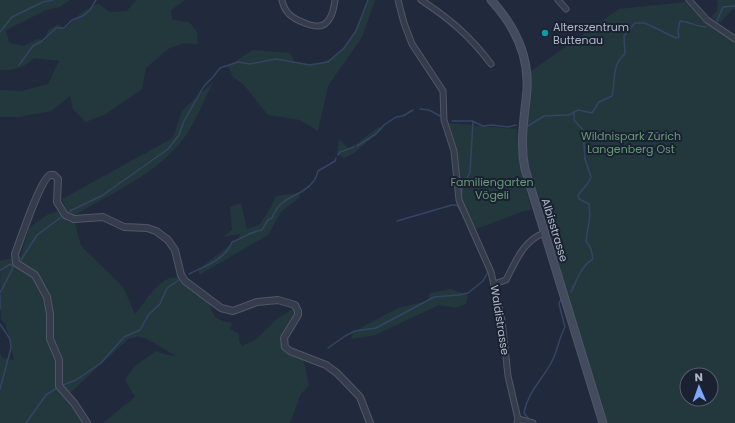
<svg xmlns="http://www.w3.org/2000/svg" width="735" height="423" font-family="Poppins,sans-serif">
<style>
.green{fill:#23383d;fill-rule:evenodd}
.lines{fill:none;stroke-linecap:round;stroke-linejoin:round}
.stream{stroke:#344464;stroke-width:1.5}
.minor-casing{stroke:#505767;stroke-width:7}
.tertiary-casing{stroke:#505767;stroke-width:8}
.secondary-casing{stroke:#505767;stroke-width:9}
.minor{stroke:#353d4c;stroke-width:5}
.tertiary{stroke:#353d4c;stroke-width:6}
.secondary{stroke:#434b5f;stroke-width:7}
.culture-dot{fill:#0f9aa8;stroke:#1a2231;stroke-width:1.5}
.labels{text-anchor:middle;stroke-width:4;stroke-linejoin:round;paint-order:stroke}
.poi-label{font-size:11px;fill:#b0b7c8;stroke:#1a2231;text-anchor:start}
.park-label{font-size:11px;fill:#669a75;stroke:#1a2231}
.street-label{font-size:11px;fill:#b0b7c8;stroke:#1a2231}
</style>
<rect width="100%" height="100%" fill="#212a3c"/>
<g class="green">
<path d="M0,0H70L60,7L46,10L6,30L9,43L24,46L37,39L45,41L48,30L58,24L65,29L82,12L98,4L110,12L127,11L136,0H185L171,10L172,20L189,22L197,32L198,44L184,43L168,49L146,68L142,89L106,114L86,122L73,109L70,96L51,111L19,117H0V90L22,91L48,84L59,61L34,58C26,67 12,71 0,70Z"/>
<path d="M368,0H375L362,37L328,86L318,131L300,120L268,115L244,85L233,77L228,66L253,50L291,53L294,62C302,63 312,65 319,63C347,57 359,24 368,0Z"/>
<path d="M716,0H735V10L733,9L720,23L711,17L717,11L718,2Z"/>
<path d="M685,2L702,19L735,43V423H607L529,168L525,139L530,72L619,9ZM687,375H711V399H687Z"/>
<path d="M214,81C204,99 196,121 184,138C158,173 112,193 75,215L68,213L62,199L173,138L182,111Z"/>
<path d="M449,123L517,129C517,158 524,182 532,210L524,211L476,229L461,199L457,150Z"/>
<path d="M379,127L382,129L354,153L344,158L337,154L339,139L349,149Z"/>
<path d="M298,193L300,197L281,212L268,235L199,275V269L239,238L240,234L223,237L232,230L230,207L241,203L247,229L259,225L269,211L276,196Z"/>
<path d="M57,211L68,222L75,223L81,246L123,287L135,314C147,301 159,274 180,278V282L184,285L210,303C211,317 219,321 232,323L230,329L239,334V341L242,346L255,340L277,319L294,308L296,312C290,322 278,335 282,346L303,358L309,385L301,394L290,423H103L135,397L125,380L135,366L156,351L167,355L176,356L147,339L138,336L128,339L69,394L60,383L54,344L53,311L47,289L38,274L21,265L17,257L21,256L29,228L47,215Z"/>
<path d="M13,258L16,267L32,274L45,297L57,367V388L68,399L84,423H0V354L3,358L14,360L6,325L1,319L0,261Z"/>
<path d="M451,289L468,295L466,304L455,308L439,305L375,335L351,339L353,332L398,308L428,301L430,293Z"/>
</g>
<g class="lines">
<g class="stream">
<path d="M717,21L723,7L735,6"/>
<path d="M0,32L12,17L43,2L53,0"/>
<path d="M19,65L33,46L42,41L56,28H64L72,20L83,16L90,10L96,0"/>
<path d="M420,109L429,110L442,117"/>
<path d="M452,121H472L483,126L492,125L508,127L516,125"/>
<path d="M528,126L544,116L569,115L578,110L592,113L599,102L612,96C616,81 611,65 625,54L624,36L635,23H645L676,38L679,37L678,31L680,21C689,22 696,26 706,27"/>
<path d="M357,146L376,134L384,125L396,117L403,116L413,110"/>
<path d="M338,155L340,152L354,147"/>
<path d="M461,198L462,189L470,172L473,122"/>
<path d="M70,211L103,195L168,149L179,135L184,121L204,86L213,77L220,68L238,62L250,64L276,59L310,65L328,62L344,48L356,31L368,0"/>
<path d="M397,221L452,205H457L463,214"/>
<path d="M469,229L482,256"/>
<path d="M21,260L37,235L60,218"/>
<path d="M0,270L11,264L13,268L0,293"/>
<path d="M189,274C205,266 225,260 232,242C243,238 252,231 262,230L268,220L272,218C282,193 300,199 313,182C316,179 317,174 318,171L335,161L336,158"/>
<path d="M571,292C577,280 581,266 593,259L591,249L586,241L590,215L589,204L579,199L578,195L588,183L591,177L585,159L583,130L574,120V113"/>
<path d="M0,295V309"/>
<path d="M0,324L10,339L11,348L0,389"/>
<path d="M328,348L345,336L355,331L376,328L434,297L458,295L468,293L483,281L488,272L487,269"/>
<path d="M63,385L76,380L101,363L124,337L140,330L149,314L160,304L167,288L179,280"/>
<path d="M528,418L524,413C528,390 544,379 553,359C558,349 559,338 565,327L559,304L561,299"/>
<path d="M26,423L46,395L57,388"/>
</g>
<defs>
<g id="minor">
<path d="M282,0C283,5 285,10 289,14C295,20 315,29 323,25C331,21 334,8 335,0"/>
<path d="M398,0L404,23L412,44L443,91L444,120L454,151L459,200L491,272L502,320L508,376L518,419L517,423"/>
<path d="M421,0C450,19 470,36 491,64"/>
<path d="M558,0L566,9"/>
<path d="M689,0L707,20L735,39"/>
<path d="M494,284L506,280C516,261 523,241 544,233"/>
<path d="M518,419L533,423"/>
</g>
<path id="tertiary" d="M87,423L74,403L59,386V360L50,339V314L47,297L35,275L16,263L15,254C20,241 40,180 50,175H54L58,179L57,202L65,215L74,219L103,217L124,227L147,228L156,231L168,240L175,250L181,275L185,281L221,308L233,311L257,302L278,300L295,305L298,311V315L284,338L285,347L290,351L326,365L337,373L360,397L370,423"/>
<path id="secondary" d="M491,0C514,25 529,54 527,89C525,116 519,141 525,169L603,423"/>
</defs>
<use href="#minor" class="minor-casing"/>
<use href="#tertiary" class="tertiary-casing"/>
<use href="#secondary" class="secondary-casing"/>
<use href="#minor" class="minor"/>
<use href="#tertiary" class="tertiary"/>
<use href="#secondary" class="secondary"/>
</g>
<circle class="culture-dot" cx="545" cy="33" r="4"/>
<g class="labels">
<g class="poi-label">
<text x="553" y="31">Alterszentrum<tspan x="553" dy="13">Buttenau</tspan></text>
</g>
<g class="park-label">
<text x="631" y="140">Wildnispark Zürich<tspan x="631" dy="13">Langenberg Ost</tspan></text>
<text x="492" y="186">Familiengarten<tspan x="492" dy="13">Vögeli</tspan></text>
</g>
<g class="street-label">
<text transform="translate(555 230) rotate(73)" y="4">Albisstrasse</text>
<text transform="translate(500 320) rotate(81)" y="4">Waldistrasse</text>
</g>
</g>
<g transform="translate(699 387) rotate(358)"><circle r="19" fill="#1a2231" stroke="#565e6d"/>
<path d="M0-3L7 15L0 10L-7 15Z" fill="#7fa7fd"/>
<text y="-6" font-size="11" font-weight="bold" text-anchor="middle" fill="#b0b7c8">N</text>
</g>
</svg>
